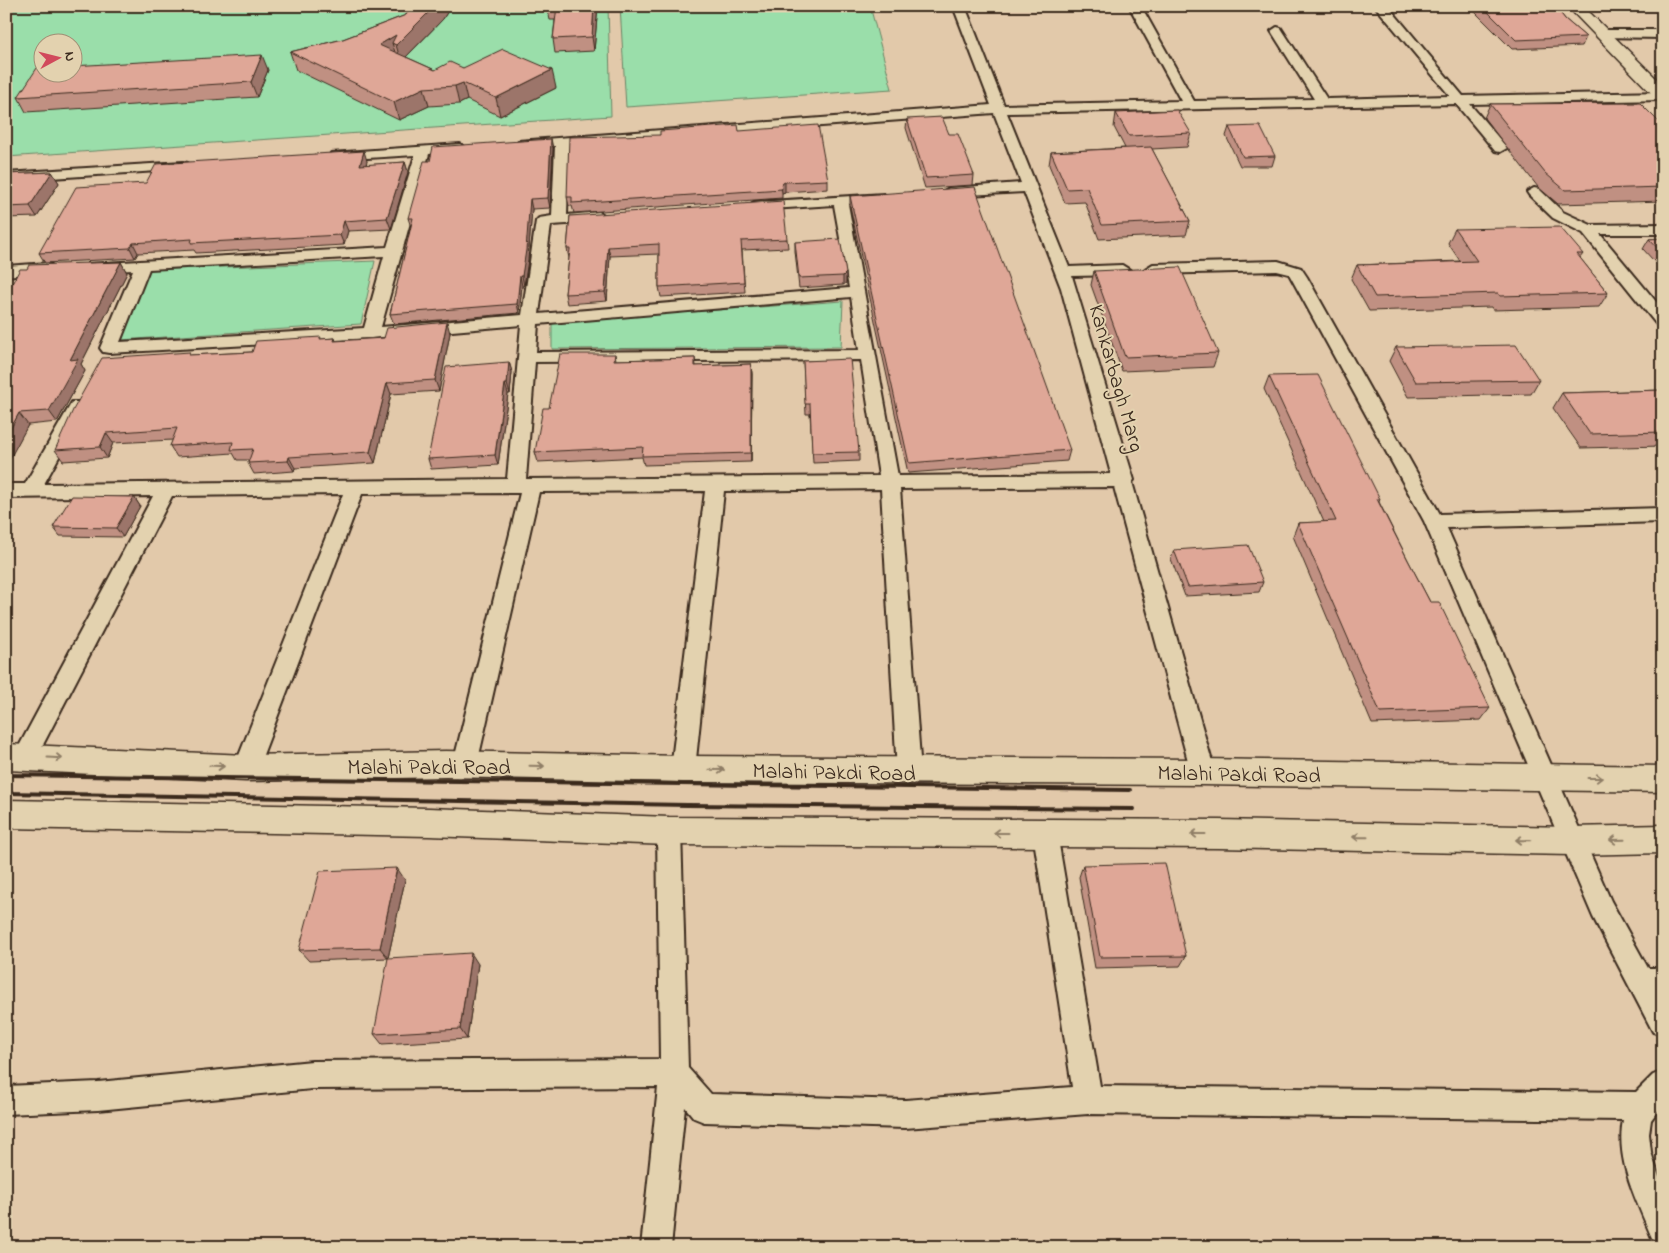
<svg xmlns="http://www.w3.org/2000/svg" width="1669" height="1253" font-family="'Indie Flower',sans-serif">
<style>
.green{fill:#9adeaa;stroke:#6a8464;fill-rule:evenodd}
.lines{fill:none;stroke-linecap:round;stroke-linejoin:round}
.street-casing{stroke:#3b2a1e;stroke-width:4}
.secondary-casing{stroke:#3b2a1e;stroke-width:3}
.street{fill:#e3d2af;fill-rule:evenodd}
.secondary{fill:#e3d2af;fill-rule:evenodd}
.rail{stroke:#3b2a1e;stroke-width:4}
.wall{fill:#c09082;stroke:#3b2a1e}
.shaded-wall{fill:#9c756a;stroke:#3b2a1e}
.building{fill:#dfa797;stroke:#3b2a1e}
.oneway{stroke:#8f7e66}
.labels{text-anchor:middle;stroke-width:4;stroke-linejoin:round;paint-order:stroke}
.street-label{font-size:22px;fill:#3b2a1e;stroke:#e3d2af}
</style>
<rect width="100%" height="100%" fill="#e2c9aa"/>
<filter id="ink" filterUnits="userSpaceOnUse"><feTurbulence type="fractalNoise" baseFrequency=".02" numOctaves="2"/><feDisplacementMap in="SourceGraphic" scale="10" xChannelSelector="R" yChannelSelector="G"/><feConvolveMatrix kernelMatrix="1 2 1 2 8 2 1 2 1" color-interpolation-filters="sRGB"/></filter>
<g filter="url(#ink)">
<g class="green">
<path d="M6,6H608L611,116L6,157ZM42,42H72V72H42Z"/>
<path d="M620,6H870L892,89L626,107Z"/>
<path d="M375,261L361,324L120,340L148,270Z"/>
<path d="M843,301L841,347L552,349V322Z"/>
</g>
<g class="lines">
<defs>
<g id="street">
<path d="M953,6H965L1004,105L1181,101L1129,6H1141L1194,101L1314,99L1271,31L1277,27L1281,28L1327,99L1450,96L1375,6H1388L1463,96L1663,92V100L1470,104L1507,148L1500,152L1495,151L1456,104L1007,113L1069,267L1122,265L1130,270L1122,275L1072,276L1134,480L1132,482L1215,772L1211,779L1203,782L1195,779L1191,772L1114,487L900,489L921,772L917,779L909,782L901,779L897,772L881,489L724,491L695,769L691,776L683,779L675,776L671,769L705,491L539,492L477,764L473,771L465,774L457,771L453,764L520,493L362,494L258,768L254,775L246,778L238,775L234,768L343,494L172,496L33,764L25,767L17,764L13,757L17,750L153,496L6,498V484H25L72,402H84L87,406L44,484L507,479L521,325L371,338L109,353L103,352L100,348L133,270L94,272L88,270L86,267L88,264L387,247L415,155L336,160L329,156L331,153L460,144L467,148L465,151L429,154L381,327L522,315L536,221L539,218L552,216L555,146L523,148L516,144L518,141L991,105ZM994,113L1021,183L949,188L942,192L949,196L1024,192L1061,288L1111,474L898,476L848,204L884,200L886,197L884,194L754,202L747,206L754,210L834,205L849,288L539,314L551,225L599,222L607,217L599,212L567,215L569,145ZM384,256L364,328L120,342L149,269ZM851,297L859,350L536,352L538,324ZM861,360L879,476L526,479L535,362Z"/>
<path d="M1602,30H1663V38L1598,37L1596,34L1598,31Z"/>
<path d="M183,162L188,163L190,166L188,169L6,181V173Z"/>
<path d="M1534,188L1539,189L1563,212L1591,225L1663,224V234H1600L1663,310V326L1657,325L1583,233L1553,218L1529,195L1527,192Z"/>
<path d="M1278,261L1301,268L1307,277L1440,514L1663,508V522L1447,528L1611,901L1648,968H1663V1035L1653,1032L1593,917L1424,521L1289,274L1277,271L1153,274L1145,269L1153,264Z"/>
<path d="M48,263L56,268L54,271L6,276V266Z"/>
<path d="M669,820L678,823L681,831L688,1068L711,1094L905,1100L1072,1087L1033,833L1036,825L1045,822L1054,825L1057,833L1100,1086L1636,1092L1653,1075L1663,1071V1104L1651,1120L1649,1134L1651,1152L1663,1190V1242L1652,1238C1637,1201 1615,1161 1623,1120L1088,1114L905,1128L704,1122L694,1118L685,1107L671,1247H641L658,1087L312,1089L98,1110L6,1114V1086L98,1082L312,1061L660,1059L657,831L660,823Z"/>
</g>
<g id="secondary">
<path d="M1567,6H1583L1663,85V100L1657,99Z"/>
<path d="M6,744L246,755L446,751L683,756L1203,759L1663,766V792L1203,785L683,782L446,777L246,781L6,770Z"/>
<path d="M6,800L429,808L669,817L1219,820L1572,827L1663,825V853L1572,855L1219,848L669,845L429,836L6,828Z"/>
</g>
</defs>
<use href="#street" class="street-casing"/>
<use href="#secondary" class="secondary-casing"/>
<use href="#street" class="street"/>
<use href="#secondary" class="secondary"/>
<g class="rail">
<path d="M6,775L1130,790"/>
<path d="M6,793L687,805L1134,809"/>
</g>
</g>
<g class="wall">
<path d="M411,6H451L443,19L406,57L435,70L463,68L556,88L500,116L467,100L459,104L429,106L399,120L296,70L290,52L343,39L406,15Z"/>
<path d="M547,6H598L594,51L555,53L553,39L555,20H550Z"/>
<path d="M1469,6H1555L1565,19L1586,37L1582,46L1512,49Z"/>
<path d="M268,70L257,97L26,112L18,97Z"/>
<path d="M6,93L11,101L6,100Z"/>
<path d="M1490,104L1663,126V201L1558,204L1538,187L1484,118Z"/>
<path d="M1116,113L1191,133L1187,147L1152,149L1190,221L1186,235L1099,239L1085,202L1065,203L1049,165L1051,152L1125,148L1114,127Z"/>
<path d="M907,119L949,134L974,175L973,185L925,188L906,128Z"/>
<path d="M1229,127L1275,156L1272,166H1240L1226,136Z"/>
<path d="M739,131L828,180V189L785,192L782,193V198L574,213L572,206H569L567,197L660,135Z"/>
<path d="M553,148L550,208L532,209L528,260L524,286H522L519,313L394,324L390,314L411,227L408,218Z"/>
<path d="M367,161L366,165L405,162L408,172L391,229L348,231L344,245L196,253L194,250L138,253L135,258L45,263L39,253L146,183Z"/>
<path d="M52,172L59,183L37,217L6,218V174Z"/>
<path d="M850,196L1070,450L1067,461L908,473L850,206Z"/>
<path d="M570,216L787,239L788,248L742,250L745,292L661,297L659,287V254L610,256L607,301L567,304L565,294L569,258L567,249Z"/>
<path d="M1455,229L1583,254L1580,258L1608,293L1599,307L1493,310L1491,307L1369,311L1351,279L1357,265L1460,261L1448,243Z"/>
<path d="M1663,238V271L1643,249L1649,239Z"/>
<path d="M795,242L846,273V283L843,285L799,288L795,251Z"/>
<path d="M121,262L127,273L81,364L85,371L57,422L28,425L6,464V291Z"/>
<path d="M1094,271L1218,353L1213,367L1122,371L1091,285Z"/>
<path d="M450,333L439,391L391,394L375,463L295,468L294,471L254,474L248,463L249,460H237L233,453L177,457L170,446L173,440L113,443L107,458L63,461L55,450L191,355L252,352L322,339L335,338L336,341Z"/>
<path d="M1396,347L1539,380L1531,394L1408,397L1389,361Z"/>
<path d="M615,354L616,360L695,358L696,366L751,364L752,374L751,462L644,465L642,457L538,462L535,452L549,408Z"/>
<path d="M803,361L859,452V461L813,463L810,414H806Z"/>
<path d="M509,362L512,372L510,394H508L498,465L431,469L428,459Z"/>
<path d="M1269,376L1380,499L1379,502L1408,560L1430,602L1490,708L1481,720L1372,724L1293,536L1298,523L1324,522L1264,389Z"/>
<path d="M1663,390V446L1581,448L1553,408L1562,393Z"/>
<path d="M134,497L140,506L123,537L60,536L53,527Z"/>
<path d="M1174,550L1263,582L1259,592L1185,596L1171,559Z"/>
<path d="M1083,865L1186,956L1180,966L1095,968L1079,877Z"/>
<path d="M405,880L388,958L309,961L299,950Z"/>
<path d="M478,964L467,1039L382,1044L374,1034Z"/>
</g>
<g class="shaded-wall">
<path d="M435,6H451L443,19L401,62L396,45L392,43L396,55L379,45L396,35Z"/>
<path d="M594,6H598L594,51L592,37Z"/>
<path d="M262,55L268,70L257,97L251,82Z"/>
<path d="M552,70L556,88L500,116L496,98Z"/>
<path d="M463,83L467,100L459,104L455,86Z"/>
<path d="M424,88L429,106L399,120L394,102Z"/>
<path d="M551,139L553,148L550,208L548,198Z"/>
<path d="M364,151L367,161L363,175L360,165Z"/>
<path d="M405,162L408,172L391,229L387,218Z"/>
<path d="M52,172L59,183L37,217L30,206Z"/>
<path d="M785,182V192L782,193L781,184Z"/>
<path d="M530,199L532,209L528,260L524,286L522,276Z"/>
<path d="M344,221L348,231L344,245L340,235Z"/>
<path d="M133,243L138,253L135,258L130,248Z"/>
<path d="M608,247L610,256L607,301L605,292Z"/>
<path d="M121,262L127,273L81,364L85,371L57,422L49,411L70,360Z"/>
<path d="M846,273V283L843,285V276Z"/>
<path d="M520,276L522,286L519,313L517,304Z"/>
<path d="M447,322L450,333L439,391L435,380Z"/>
<path d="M509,362L512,372L510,394L507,384Z"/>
<path d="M751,364L752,374L751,462Z"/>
<path d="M387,383L391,394L375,463L370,452Z"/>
<path d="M505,384L508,394L498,465L495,455Z"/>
<path d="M19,413L28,425L7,464L6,437Z"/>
<path d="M106,433L113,443L107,458L100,447Z"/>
<path d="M289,457L295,468L294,471L288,461Z"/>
<path d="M134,497L140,506L123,537L116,528Z"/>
<path d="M397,868L405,880L388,958L380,948Z"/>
<path d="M471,953L478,964L467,1039L460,1029Z"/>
</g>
<g class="building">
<path d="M411,6H435L396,45L392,43L396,35L379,45L435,70L450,62L463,68L503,49L552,70L496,98L463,83L455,86L424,88L394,102L290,52L343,39L406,15Z"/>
<path d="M557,6H594L592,37L553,39Z"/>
<path d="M1482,6H1555L1565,19L1586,37L1516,40Z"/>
<path d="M262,55L251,82L18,97L37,68L42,67V72H72V66Z"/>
<path d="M1640,103L1663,126V187L1565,190L1545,173L1490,104Z"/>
<path d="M1177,110L1191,133L1129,136L1116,113Z"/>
<path d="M942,117L949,134H958L974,175L926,178L907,119Z"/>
<path d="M738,125L739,131L818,125L828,180L785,182L781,184L782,189L572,203V197H567L569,137L660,135V131Z"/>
<path d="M1260,126L1275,156L1243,157L1229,127Z"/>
<path d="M551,139L548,198L530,199L526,250L522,276H520L517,304L390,314L413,218H408L424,161H430L433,147Z"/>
<path d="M1151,147L1190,221L1102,225L1087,188L1067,189L1051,152Z"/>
<path d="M364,151L360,165L405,162L387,218L344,221L340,235L191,243L192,239L133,243L130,248L39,253L76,187L146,183L156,164Z"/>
<path d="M52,172L30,206L6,207V174Z"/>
<path d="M975,187L1070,450L909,463L850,196Z"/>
<path d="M783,201L787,239L741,241L744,282L659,287V244L608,247L605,292L565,294L570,249H567L570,216Z"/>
<path d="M1560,227L1583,254H1577L1608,293L1500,296L1498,293L1375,297L1357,265L1477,261L1455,229Z"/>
<path d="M1663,238V254L1649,239Z"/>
<path d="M840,239L846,273L843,276L799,278L795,242Z"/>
<path d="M121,262L70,360L78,359L49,411L19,413L6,437V291H8L20,269H27L29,265Z"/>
<path d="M1180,267L1218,353L1125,357L1094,271Z"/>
<path d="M447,322L435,380L387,383L370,452L289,457L288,461L248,463L253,449L231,450L233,442L170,446L177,428L106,433L100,447L55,450L73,410L102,358L190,352L189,355L252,352L256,341L321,337L320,339L335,338L334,341L384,338L387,328Z"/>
<path d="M1516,345L1539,380L1416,382L1396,347Z"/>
<path d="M560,354H615L614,360L695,358V366L751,364V453L642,456L643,447L535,452L543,408H549Z"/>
<path d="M850,359L859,452L812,453L810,404H805L803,361Z"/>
<path d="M509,362L507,384H505L495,455L428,459L446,367Z"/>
<path d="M1318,375L1380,499H1377L1408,560L1430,602H1439L1490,708L1380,712L1298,523L1336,521L1269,376Z"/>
<path d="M1663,390V432L1590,434L1562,393Z"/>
<path d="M72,496L134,497L116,528L53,527Z"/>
<path d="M1248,545L1263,582L1188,587L1174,550Z"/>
<path d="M1165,863L1186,956L1100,957L1083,865Z"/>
<path d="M397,868L380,948L299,950L320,871Z"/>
<path d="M471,953L460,1029L374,1034L388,958Z"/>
</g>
<defs><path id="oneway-shaft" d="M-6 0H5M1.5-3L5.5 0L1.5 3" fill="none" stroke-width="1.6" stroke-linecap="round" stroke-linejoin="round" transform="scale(1.25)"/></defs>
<g class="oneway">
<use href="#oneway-shaft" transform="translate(55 758) rotate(3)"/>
<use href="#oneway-shaft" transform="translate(217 766) rotate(3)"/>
<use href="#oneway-shaft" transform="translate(537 766) rotate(1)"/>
<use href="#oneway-shaft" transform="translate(717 770) rotate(1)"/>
<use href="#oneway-shaft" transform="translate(1595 778)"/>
<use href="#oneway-shaft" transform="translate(1001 833) rotate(-180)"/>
<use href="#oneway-shaft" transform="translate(1198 834) rotate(-180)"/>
<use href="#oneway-shaft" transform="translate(1360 837) rotate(-179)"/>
<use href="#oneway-shaft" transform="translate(1523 840) rotate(-179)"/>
<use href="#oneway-shaft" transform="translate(1617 840) rotate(179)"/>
</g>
</g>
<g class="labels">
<g class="street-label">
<text transform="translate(1118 378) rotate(74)" y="8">Kankarbagh Marg</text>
<text x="429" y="774">Malahi Pakdi Road</text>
<text transform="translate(834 771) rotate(1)" y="8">Malahi Pakdi Road</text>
<text transform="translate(1239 773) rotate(1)" y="8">Malahi Pakdi Road</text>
</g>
</g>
<rect width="1669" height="1253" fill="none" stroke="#e3d2af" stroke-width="25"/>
<rect x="12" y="12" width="1644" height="1228" fill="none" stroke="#3b2a1e" stroke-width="2" filter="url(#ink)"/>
<g transform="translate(58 58) rotate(83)"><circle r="24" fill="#e3d2af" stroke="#a08f75"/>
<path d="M0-4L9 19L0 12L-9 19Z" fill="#d1495b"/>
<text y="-8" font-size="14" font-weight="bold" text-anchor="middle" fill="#3b2a1e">N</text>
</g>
</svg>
